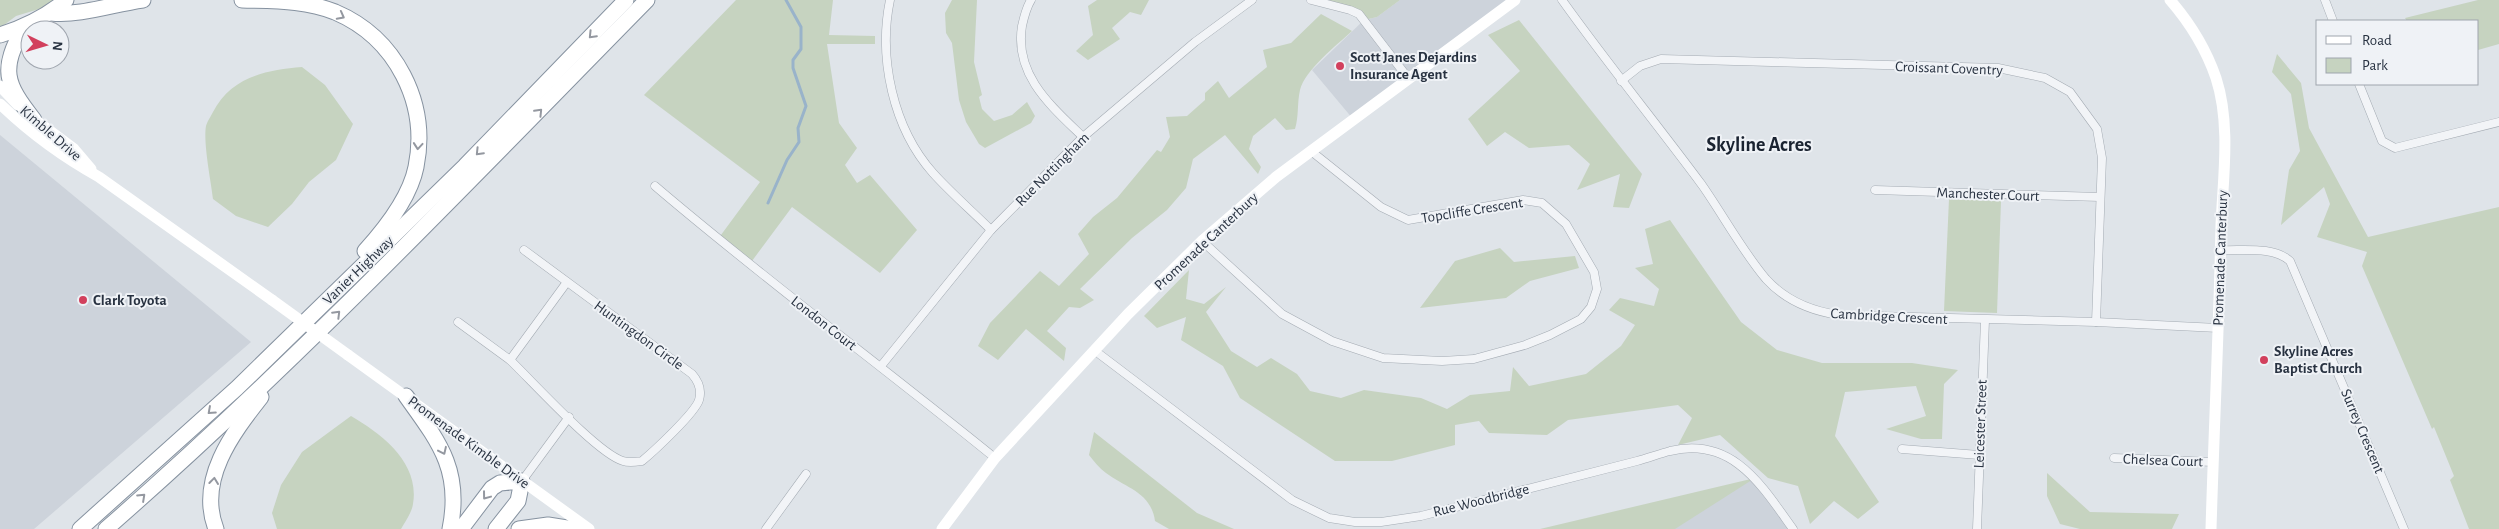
<svg xmlns="http://www.w3.org/2000/svg" width="2499" height="529" font-family="'Alegreya Sans',sans-serif">
<style>
.built{fill:#cdd3db}
.green{fill:#c6d3c0}
.lines{fill:none;stroke-linecap:round;stroke-linejoin:round}
.stream{stroke:#99b3ca;stroke-width:3}
.street-casing{stroke:#a4abb3;stroke-width:9}
.highway-casing{stroke:#8692a0;stroke-width:17}
.street{stroke:#f2f4f7;stroke-width:8}
.secondary{stroke:#fff;stroke-width:11}
.highway{stroke:#fff;stroke-width:15}
.secondary-bridge{stroke:#fff;stroke-width:11}
.oneway{stroke:#9498a0}
.poi-dot{fill:#d2405d;stroke:#eff2f6;stroke-width:2}
.labels{text-anchor:middle;stroke-width:4;stroke-linejoin:round;paint-order:stroke}
.poi-label{font-size:15px;font-weight:bold;fill:#283241;stroke:#eff2f6;text-anchor:start}
.street-label{font-size:15px;fill:#283241;stroke:#eff2f6}
.district-label{font-size:20px;font-weight:bold;fill:#1a2331;stroke:#eff2f6}
</style>
<rect width="100%" height="100%" fill="#dfe4e9"/>
<g class="built">
<path d="M1400,0H1515L1353,119L1312,70L1364,20L1377,17Z"/>
<path d="M0,135L251,342L34,529H0Z"/>
<path d="M1755,478L1793,529H1615Z"/>
</g>
<g class="green">
<path d="M0,0H69L16,16L0,28Z"/>
<path d="M736,0H833L829,35L875,36V44H827L839,123L857,148L845,165L857,183L870,175L917,230L880,273L792,207L749,265L718,239L760,182L644,95Z"/>
<path d="M952,0H977L974,62L982,95L979,97L982,109L994,121L1012,115L1027,102L1035,116L1031,123L985,148L979,144L966,122L959,100L952,43L946,33L945,13Z"/>
<path d="M1097,0H1149L1141,15L1130,12L1112,28L1120,39L1088,60L1076,51L1093,35L1088,6Z"/>
<path d="M1311,0H1400L1377,17L1364,20L1359,14Z"/>
<path d="M2478,0H2499V44L2478,50V21H2407L2405,18Z"/>
<path d="M1321,14L1352,31C1337,45 1305,70 1300,90C1297,103 1299,116 1295,129L1286,130L1275,118L1253,136L1249,149L1261,167L1258,174L1225,135L1193,159L1186,188L1167,210L1132,238L1080,289L1094,300L1080,308L1069,307L1047,331L1066,348L1064,361L1026,329L998,360L978,346L990,323L1040,271L1059,286L1089,254L1078,234L1093,217L1117,198L1157,150L1161,152L1170,137L1166,117L1187,116L1205,100V93L1218,81L1229,98L1267,67L1263,50L1291,43Z"/>
<path d="M1519,20L1642,174L1629,208L1613,207L1620,174L1577,190L1590,164L1569,145L1529,148L1505,132L1487,146L1468,119L1520,71L1488,35Z"/>
<path d="M2277,54L2301,83L2309,128L2368,237L2499,207V529H2469L2450,480L2454,476L2434,427L2432,429L2362,266L2367,252L2317,237L2330,204L2324,187L2281,225L2289,170L2300,151L2291,94L2272,72Z"/>
<path d="M302,67L325,85L353,124L336,160L309,182L292,204L268,227L236,216L213,199C211,181 203,143 206,126C207,122 211,116 213,112C231,77 266,70 302,67Z"/>
<path d="M1949,199L2001,201L1997,313L1944,311Z"/>
<path d="M1670,220L1741,322L1777,350L1822,363H1912L1958,370L1944,384L1942,439H1921L1886,429L1926,416L1916,386L1845,392L1835,436L1879,502L1858,519L1834,501L1810,524L1798,486L1768,478L1720,435L1678,445L1692,418L1678,405L1568,420L1547,435L1489,433L1479,421L1455,425V445L1392,461H1335L1240,398L1223,366L1181,340L1186,317L1157,328L1144,316L1189,270L1186,299L1204,304L1226,287L1206,312L1231,351L1257,367L1271,358L1297,374L1310,391L1341,398L1364,390L1421,398L1447,409L1470,395L1510,391L1513,367L1529,386L1586,374L1621,346L1635,325L1609,310L1620,298L1654,306L1659,289L1635,268L1653,264L1645,229Z"/>
<path d="M1500,248L1514,262L1575,256L1579,268L1530,281L1506,298L1420,308L1455,261Z"/>
<path d="M351,416C382,434 420,463 413,504C412,512 405,522 401,529H277L272,513L281,485L302,452Z"/>
<path d="M1094,432L1197,513L1234,529H1169L1155,521C1151,492 1126,488 1106,473C1099,468 1094,461 1089,455Z"/>
<path d="M2047,473L2090,512L2179,514L2172,529H2080L2060,524L2047,496Z"/>
<path d="M1755,478L1675,529H1540Z"/>
</g>
<g class="lines">
<path class="stream" d="M768,203L787,160L799,142L798,128L806,106L793,68V60L801,49V27L786,0"/>
<defs>
<g id="street">
<path d="M890,0C878,58 893,128 933,173C951,193 972,211 991,230"/>
<path d="M1031,0C1026,8 1024,17 1022,26C1014,75 1051,106 1083,137"/>
<path d="M1311,0L1350,10L1359,14L1408,78"/>
<path d="M1562,0C1607,63 1656,123 1702,185C1723,215 1743,252 1766,279C1786,301 1811,311 1839,315L2096,322L2218,328"/>
<path d="M2325,0L2333,21"/>
<path d="M1621,81L1640,66L1661,59L1998,68L2045,78L2070,92L2097,129L2102,158L2096,322"/>
<path d="M2359,84L2382,141L2395,148L2499,122"/>
<path d="M655,186C765,280 882,366 995,458"/>
<path d="M1875,190L2100,197"/>
<path d="M1202,241L1282,314L1332,341L1383,358L1442,361L1474,359L1525,345L1550,335L1581,319L1591,307L1597,289L1594,272L1566,224L1542,203L1523,200L1408,220L1381,207L1311,151"/>
<path d="M524,250L692,374C699,382 702,390 699,400C695,413 654,451 642,461C635,462 629,463 623,461C598,454 532,381 510,360L567,282"/>
<path d="M2221,250C2243,251 2273,246 2290,261L2404,529"/>
<path d="M458,322L510,360"/>
<path d="M1094,350L1292,500L1329,518L1355,522H1381L1421,516L1637,461C1648,458 1659,454 1670,451C1733,436 1762,486 1793,529"/>
<path d="M881,366L991,230L1083,137L1195,42L1252,0"/>
<path d="M1902,449L1979,455"/>
<path d="M2114,458L2213,462"/>
<path d="M522,481L569,417"/>
<path d="M766,529L806,474"/>
<path d="M1977,529L1985,320"/>
</g>
<g id="highway">
<path d="M242,0C274,1 305,0 335,12C396,38 429,103 416,167C410,197 385,229 365,251"/>
<path d="M51,13C81,16 113,4 143,0"/>
<path d="M24,27C0,70 5,83 34,120"/>
<path d="M0,35C25,27 46,17 66,0"/>
<path d="M406,396C439,442 462,470 450,529"/>
<path d="M80,529L237,388L465,166L626,0"/>
<path d="M106,529C296,363 470,180 647,0"/>
<path d="M216,529C197,480 232,434 261,397"/>
<path d="M461,529L492,488L500,483L522,481L518,501L496,529"/>
<path d="M519,529L548,525L573,529"/>
</g>
</defs>
<use href="#street" class="street-casing"/>
<use href="#highway" class="highway-casing"/>
<use href="#street" class="street"/>
<g class="secondary">
<path d="M2170,0C2190,23 2206,49 2216,78C2231,124 2223,178 2221,225C2219,327 2214,428 2211,529"/>
<path d="M0,86L18,105"/>
<path d="M0,104C30,133 63,157 99,177L272,300"/>
<path d="M30,116L74,149L91,169"/>
<path d="M348,355L589,529"/>
<path d="M942,529L995,458L1128,314L1202,241L1276,177L1515,0"/>
</g>
<use href="#highway" class="highway"/>
<path class="secondary-bridge" d="M272,300L348,355"/>
</g>
<defs><path id="oneway-chevron" d="M-2-3.5L2.5 0L-2 3.5" fill="none" stroke-width="1.6" stroke-linecap="round" stroke-linejoin="round" transform="scale(1.25)"/></defs>
<g class="oneway">
<use href="#oneway-chevron" transform="translate(341 16) rotate(28)"/>
<use href="#oneway-chevron" transform="translate(592 35) rotate(134)"/>
<use href="#oneway-chevron" transform="translate(539 112) rotate(-46)"/>
<use href="#oneway-chevron" transform="translate(418 146) rotate(95)"/>
<use href="#oneway-chevron" transform="translate(479 152) rotate(134)"/>
<use href="#oneway-chevron" transform="translate(337 314) rotate(-45)"/>
<use href="#oneway-chevron" transform="translate(211 411) rotate(138)"/>
<use href="#oneway-chevron" transform="translate(443 451) rotate(65)"/>
<use href="#oneway-chevron" transform="translate(214 481) rotate(-83)"/>
<use href="#oneway-chevron" transform="translate(486 496) rotate(127)"/>
<use href="#oneway-chevron" transform="translate(142 497) rotate(-43)"/>
</g>
<g class="poi-dot">
<circle cx="1340" cy="66" r="5"/>
<circle cx="83" cy="300" r="5"/>
<circle cx="2264" cy="360" r="5"/>
</g>
<g class="labels">
<g class="poi-label">
<text x="1350" y="62">Scott Janes Dejardins<tspan x="1350" dy="17">Insurance Agent</tspan></text>
<text x="93" y="305">Clark Toyota</text>
<text x="2274" y="356">Skyline Acres<tspan x="2274" dy="17">Baptist Church</tspan></text>
</g>
<g class="street-label">
<text transform="translate(1949 68) rotate(2)" y="5">Croissant Coventry</text>
<text transform="translate(51 133) rotate(41)" y="5">Kimble Drive</text>
<text transform="translate(1052 169) rotate(-45)" y="5">Rue Nottingham</text>
<text transform="translate(1988 194) rotate(2)" y="5">Manchester Court</text>
<text transform="translate(1472 210) rotate(-9)" y="5">Topcliffe Crescent</text>
<text transform="translate(1206 241) rotate(-43)" y="5">Promenade Canterbury</text>
<text transform="translate(2220 258) rotate(-88)" y="5">Promenade Canterbury</text>
<text transform="translate(358 270) rotate(-44)" y="5">Vanier Highway</text>
<text transform="translate(1889 316) rotate(3)" y="5">Cambridge Crescent</text>
<text transform="translate(824 323) rotate(38)" y="5">London Court</text>
<text transform="translate(639 335) rotate(36)" y="5">Huntingdon Circle</text>
<text transform="translate(1980 424) rotate(-88)" y="5">Leicester Street</text>
<text transform="translate(2363 431) rotate(67)" y="5">Surrey Crescent</text>
<text transform="translate(469 442) rotate(36)" y="5">Promenade Kimble Drive</text>
<text transform="translate(2163 460) rotate(2)" y="5">Chelsea Court</text>
<text transform="translate(1481 500) rotate(-14)" y="5">Rue Woodbridge</text>
</g>
<g class="district-label">
<text x="1759" y="151">Skyline Acres</text>
</g>
</g>
<rect x="2316" y="20" width="162" height="65" fill="#eff2f6" stroke="#9fa5ae"/>
<rect x="2326" y="36" width="25" height="8" fill="#ffffff" stroke="#9fa5ae"/>
<text x="2362" y="45" font-size="15" fill="#283241">Road</text>
<rect x="2326" y="58" width="25" height="15" fill="#c6d3c0" stroke="#9fa5ae"/>
<text x="2362" y="70" font-size="15" fill="#283241">Park</text>
<g transform="translate(45 45) rotate(95)"><circle r="24" fill="#eff2f6" stroke="#9fa5ae"/>
<path d="M0-4L9 19L0 12L-9 19Z" fill="#d2405d"/>
<text y="-8" font-size="14" font-weight="bold" text-anchor="middle" fill="#283241">N</text>
</g>
</svg>
